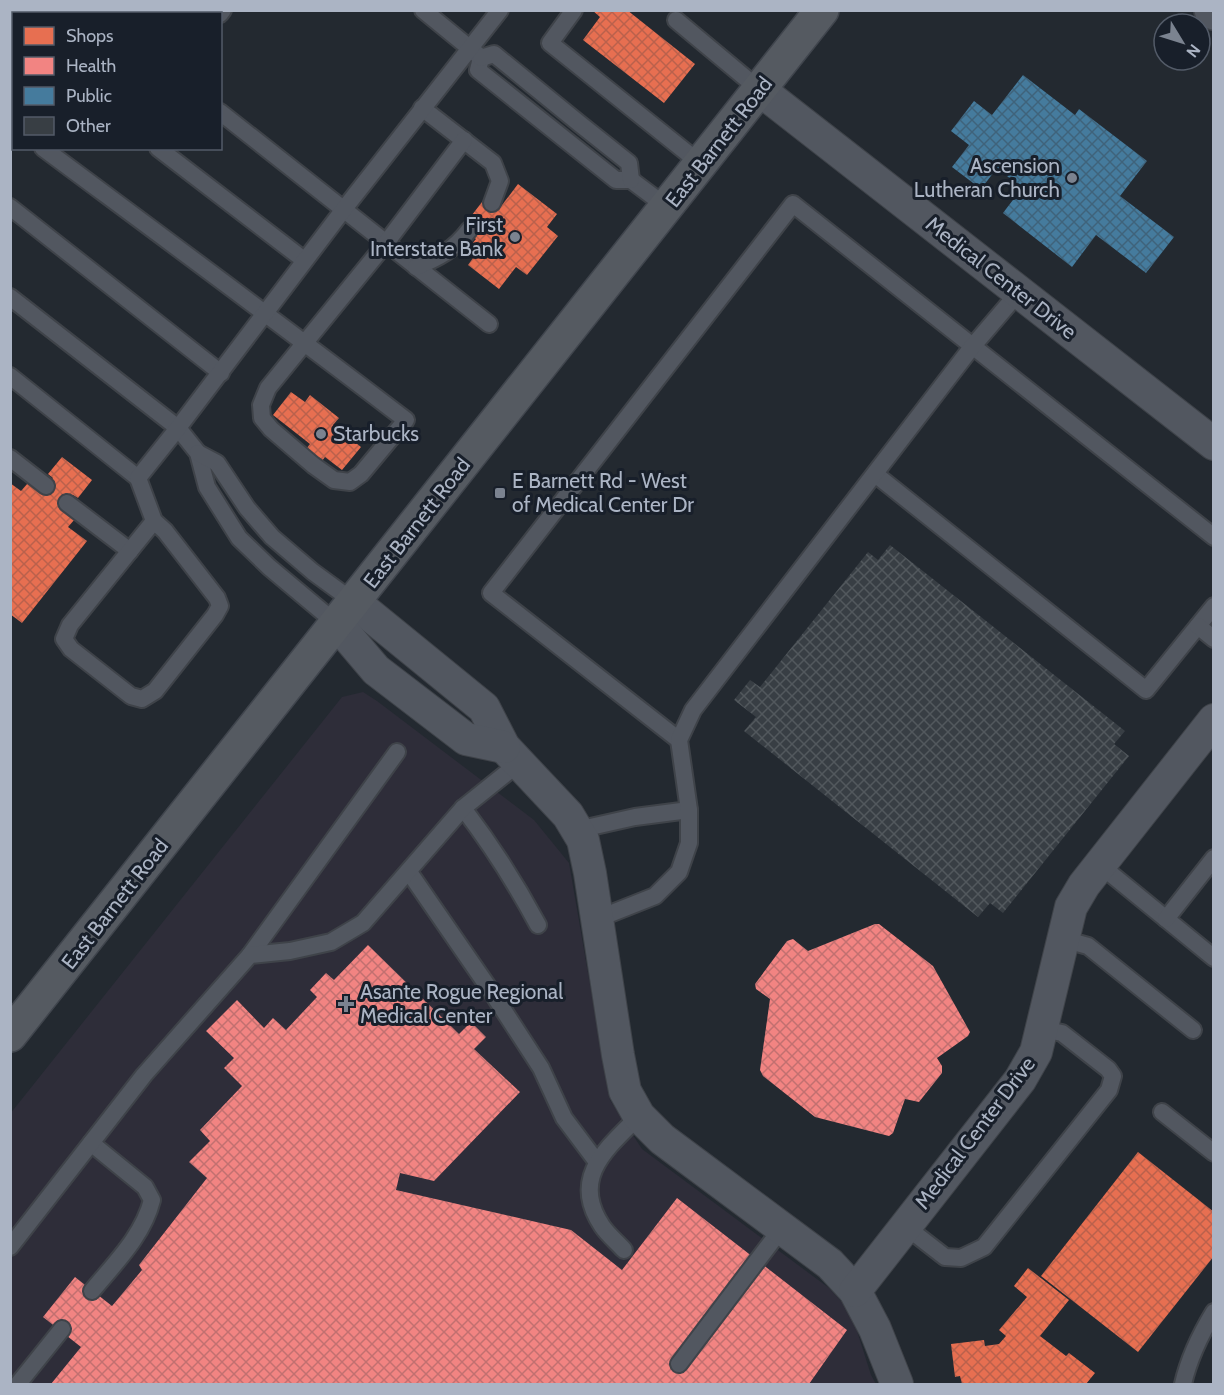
<svg xmlns="http://www.w3.org/2000/svg" width="1224" height="1395" font-family="Cabin,sans-serif">
<style>
.medical{fill:#2e2d39}
.shops{fill:url(#shops-cross-hatch)}
.health{fill:url(#health-cross-hatch)}
.public{fill:url(#public-cross-hatch)}
.building{fill:url(#building-cross-hatch)}
.lines{fill:none;stroke-linecap:round;stroke-linejoin:round}
.service-casing{stroke:#3f4349;stroke-width:20}
.minor-casing{stroke:#3f4349;stroke-width:34}
.tertiary-casing{stroke:#3f4349;stroke-width:36}
.primary-casing{stroke:#40454d;stroke-width:36}
.service{stroke:#525760;stroke-width:16}
.minor{stroke:#525760;stroke-width:32}
.tertiary{stroke:#525760;stroke-width:33}
.primary{stroke:#555a61;stroke-width:33}
.poi-dot{fill:#7b8390;stroke:#181f2a;stroke-width:2}
.labels{text-anchor:middle;stroke-width:6;stroke-linejoin:round;paint-order:stroke}
.street-label{font-size:21px;fill:#abb4c4;stroke:#181f2a}
.poi-label{font-size:21px;fill:#abb4c4;stroke:#181f2a;text-anchor:start}
</style>
<defs>
<pattern id="shops-cross-hatch" width="8" height="8" patternUnits="userSpaceOnUse" patternTransform="scale(1.5)"><rect width="8" height="8" fill="#e76f51"/><path d="M0 0l8 8M0 8l8-8" fill="none" stroke="#ba614c"/></pattern>
<pattern id="health-cross-hatch" width="8" height="8" patternUnits="userSpaceOnUse" patternTransform="scale(1.5)"><rect width="8" height="8" fill="#f28482"/><path d="M0 0l8 8M0 8l8-8" fill="none" stroke="#c27070"/></pattern>
<pattern id="public-cross-hatch" width="8" height="8" patternUnits="userSpaceOnUse" patternTransform="scale(1.5)"><rect width="8" height="8" fill="#457b9d"/><path d="M0 0l8 8M0 8l8-8" fill="none" stroke="#3f637b"/></pattern>
<pattern id="building-cross-hatch" width="8" height="8" patternUnits="userSpaceOnUse" patternTransform="scale(1.5)"><rect width="8" height="8" fill="#383e44"/><path d="M0 0l8 8M0 8l8-8" fill="none" stroke="#52585d"/></pattern>
</defs>
<rect width="100%" height="100%" fill="#232930"/>
<path class="medical" d="M363,692L377,701L534,820L569,863L610,1100L642,1149L829,1288L851,1312L871,1375L876,1384H11L10,1114L342,697Z"/>
<g class="shops">
<path d="M592,10H627L695,64L664,103L583,40L600,17Z"/>
<path d="M10,18L14,20V48L10,52Z"/>
<path d="M518,184L557,214L547,227L558,236L527,275L516,267L499,289L468,265L478,251L471,245L476,239L462,228L485,198L499,209Z"/>
<path d="M291,392L305,402L310,395L339,418L333,425L361,447L342,470L325,457L318,466L302,454L310,444L273,415Z"/>
<path d="M62,457L92,480L78,498L73,495L64,507L75,519L68,527L87,541L22,623L10,614V483L21,491L28,483L43,490L53,478L48,474Z"/>
<path d="M1138,1152L1214,1212V1256L1138,1352L1041,1276Z"/>
<path d="M1028,1268L1069,1300L1040,1336L1066,1356L1069,1353L1095,1373L1086,1384H962L960,1376L955,1377L951,1344L984,1340L985,1346L999,1344L1006,1336L999,1330L1027,1297L1014,1286Z"/>
</g>
<g class="health">
<path d="M875,924H879L933,966L970,1032L968,1036L937,1058L942,1066V1073L919,1102L905,1099L893,1133L889,1136L815,1117L763,1076L760,1070L770,999L756,989L755,984L787,941L793,939L808,951Z"/>
<path d="M368,945L459,1034L471,1022L486,1037L474,1049L520,1092L434,1181L400,1173L396,1190L571,1230L622,1270L677,1198L847,1330L809,1384H51L81,1347L43,1317L75,1277L112,1306L142,1270L139,1265L207,1178L189,1162L210,1141L200,1130L242,1086L224,1068L234,1058L206,1031L237,1000L264,1028L273,1018L286,1030L317,997L310,990L326,973L334,980Z"/>
</g>
<path class="public" d="M1023,75L1075,115L1079,109L1147,161L1120,196L1174,237L1146,273L1096,235L1072,267L1003,213L1022,188L997,168L981,189L952,167L969,145L951,131L974,101L992,115Z"/>
<path class="building" d="M890,545L1125,731L1114,744L1129,756L1003,913L990,903L978,917L744,731L756,717L734,700L750,680L760,687L868,552L878,560Z"/>
<g class="lines">
<defs>
<g id="service">
<path d="M93,10L97,14"/>
<path d="M423,10L478,55"/>
<path d="M574,10L550,43L701,164"/>
<path d="M220,14L223,10"/>
<path d="M676,20L760,90"/>
<path d="M481,58L478,70L616,180H631L667,207"/>
<path d="M481,58L494,54L580,124L629,163L631,180"/>
<path d="M422,108L493,163L500,181L492,203"/>
<path d="M220,112L489,324"/>
<path d="M10,123L14,119"/>
<path d="M43,148C164,238 286,328 406,420L361,474L350,482L334,480L313,465L271,429L262,418L261,405L268,388L386,243L464,140"/>
<path d="M158,148L304,260"/>
<path d="M10,207L221,373"/>
<path d="M416,267C438,258 454,250 469,230"/>
<path d="M10,297L178,428L198,453L207,487L239,538L269,567L337,624"/>
<path d="M10,376L138,478"/>
<path d="M198,453L217,463L247,508L272,537L313,572L354,602"/>
<path d="M10,458L46,486"/>
<path d="M875,474L1146,690L1214,606"/>
<path d="M67,503L130,551"/>
<path d="M154,521L165,531L217,598L220,606L215,615L155,691L142,699L131,696L71,649L64,639L70,625L154,521L138,478L178,428L344,209L500,10"/>
<path d="M1198,626L1214,639"/>
<path d="M679,740L491,593L793,204L1214,537"/>
<path d="M463,808C492,846 515,882 538,925"/>
<path d="M577,830L635,817L689,810"/>
<path d="M1100,865L1214,958"/>
<path d="M409,872L493,994L541,1068L564,1118L597,1162"/>
<path d="M597,919L655,896L679,872L689,843V810L679,740L693,710L972,347L1019,292"/>
<path d="M1166,919L1214,858"/>
<path d="M1063,939L1088,946L1193,1030"/>
<path d="M250,955L397,752"/>
<path d="M1162,1112L1214,1153"/>
<path d="M91,1143L145,1187L152,1200C143,1236 114,1264 92,1291"/>
<path d="M905,1226L945,1257L961,1258L984,1247L1109,1090L1113,1076L1108,1069L1062,1033L1042,1029"/>
<path d="M10,1247L144,1075L250,955L290,951L331,942L363,923L463,808L519,763"/>
<path d="M624,1250C617,1242 608,1235 602,1226C570,1178 606,1149 639,1116"/>
<path d="M679,1364L782,1228"/>
<path d="M18,1384L62,1329"/>
<path d="M1183,1384C1189,1358 1200,1335 1214,1312"/>
</g>
<g id="minor">
<path d="M760,90L1214,444"/>
<path d="M354,602L484,708L504,747L568,815L583,840L590,873L618,1055L625,1091L639,1116L662,1139L830,1264L855,1291L875,1329L897,1384"/>
<path d="M337,624L376,670L466,739L504,747"/>
<path d="M855,1291L1020,1080L1036,1052L1071,907L1084,885L1214,720"/>
</g>
<path id="tertiary" d="M1211,10L1214,13"/>
<path id="primary" d="M10,1035L822,10"/>
</defs>
<use href="#service" class="service-casing"/>
<use href="#minor" class="minor-casing"/>
<use href="#tertiary" class="tertiary-casing"/>
<use href="#primary" class="primary-casing"/>
<use href="#service" class="service"/>
<use href="#minor" class="minor"/>
<use href="#tertiary" class="tertiary"/>
<use href="#primary" class="primary"/>
</g>
<g class="poi-dot">
<circle cx="1072" cy="178" r="6"/>
<circle cx="515" cy="237" r="6"/>
<circle cx="321" cy="434" r="6"/>
<rect x="494" y="487" width="12" height="12" rx="3"/>
<path d="M343 995h6v6h6v6h-6v6h-6v-6h-6v-6h6z"/>
</g>
<g class="labels">
<g class="street-label">
<text transform="translate(719 142) rotate(-52)" y="7">East Barnett Road</text>
<text transform="translate(1001 278) rotate(38)" y="7">Medical Center Drive</text>
<text transform="translate(417 523) rotate(-52)" y="7">East Barnett Road</text>
<text transform="translate(115 904) rotate(-52)" y="7">East Barnett Road</text>
<text transform="translate(975 1133) rotate(-53)" y="7">Medical Center Drive</text>
</g>
<g class="poi-label">
<text x="1060" y="173" text-anchor="end">Ascension<tspan x="1060" dy="24">Lutheran Church</tspan></text>
<text x="503" y="232" text-anchor="end">First<tspan x="503" dy="24">Interstate Bank</tspan></text>
<text x="333" y="441">Starbucks</text>
<text x="512" y="488">E Barnett Rd - West<tspan x="512" dy="24">of Medical Center Dr</tspan></text>
<text x="360" y="999">Asante Rogue Regional<tspan x="360" dy="24">Medical Center</tspan></text>
</g>
</g>
<rect width="1224" height="1395" fill="none" stroke="#abb4c4" stroke-width="24"/>
<rect x="12" y="12" width="210" height="138" fill="#181f2a" stroke="#535b68" stroke-width="1.5"/>
<rect x="24" y="27" width="30" height="18" fill="#e76f51" stroke="#535b68" stroke-width="1.5"/>
<text x="66" y="42" font-size="18" fill="#abb4c4">Shops</text>
<rect x="24" y="57" width="30" height="18" fill="#f28482" stroke="#535b68" stroke-width="1.5"/>
<text x="66" y="72" font-size="18" fill="#abb4c4">Health</text>
<rect x="24" y="87" width="30" height="18" fill="#457b9d" stroke="#535b68" stroke-width="1.5"/>
<text x="66" y="102" font-size="18" fill="#abb4c4">Public</text>
<rect x="24" y="117" width="30" height="18" fill="#383e44" stroke="#535b68" stroke-width="1.5"/>
<text x="66" y="132" font-size="18" fill="#abb4c4">Other</text>
<g transform="translate(1182 42) rotate(128)"><circle r="28" fill="#181f2a" stroke="#535b68" stroke-width="1.5"/>
<path d="M0-4.5L10 22L0 15L-10 22Z" fill="#7b8390"/>
<text y="-9" font-size="16" font-weight="bold" text-anchor="middle" fill="#abb4c4">N</text>
</g>
</svg>
